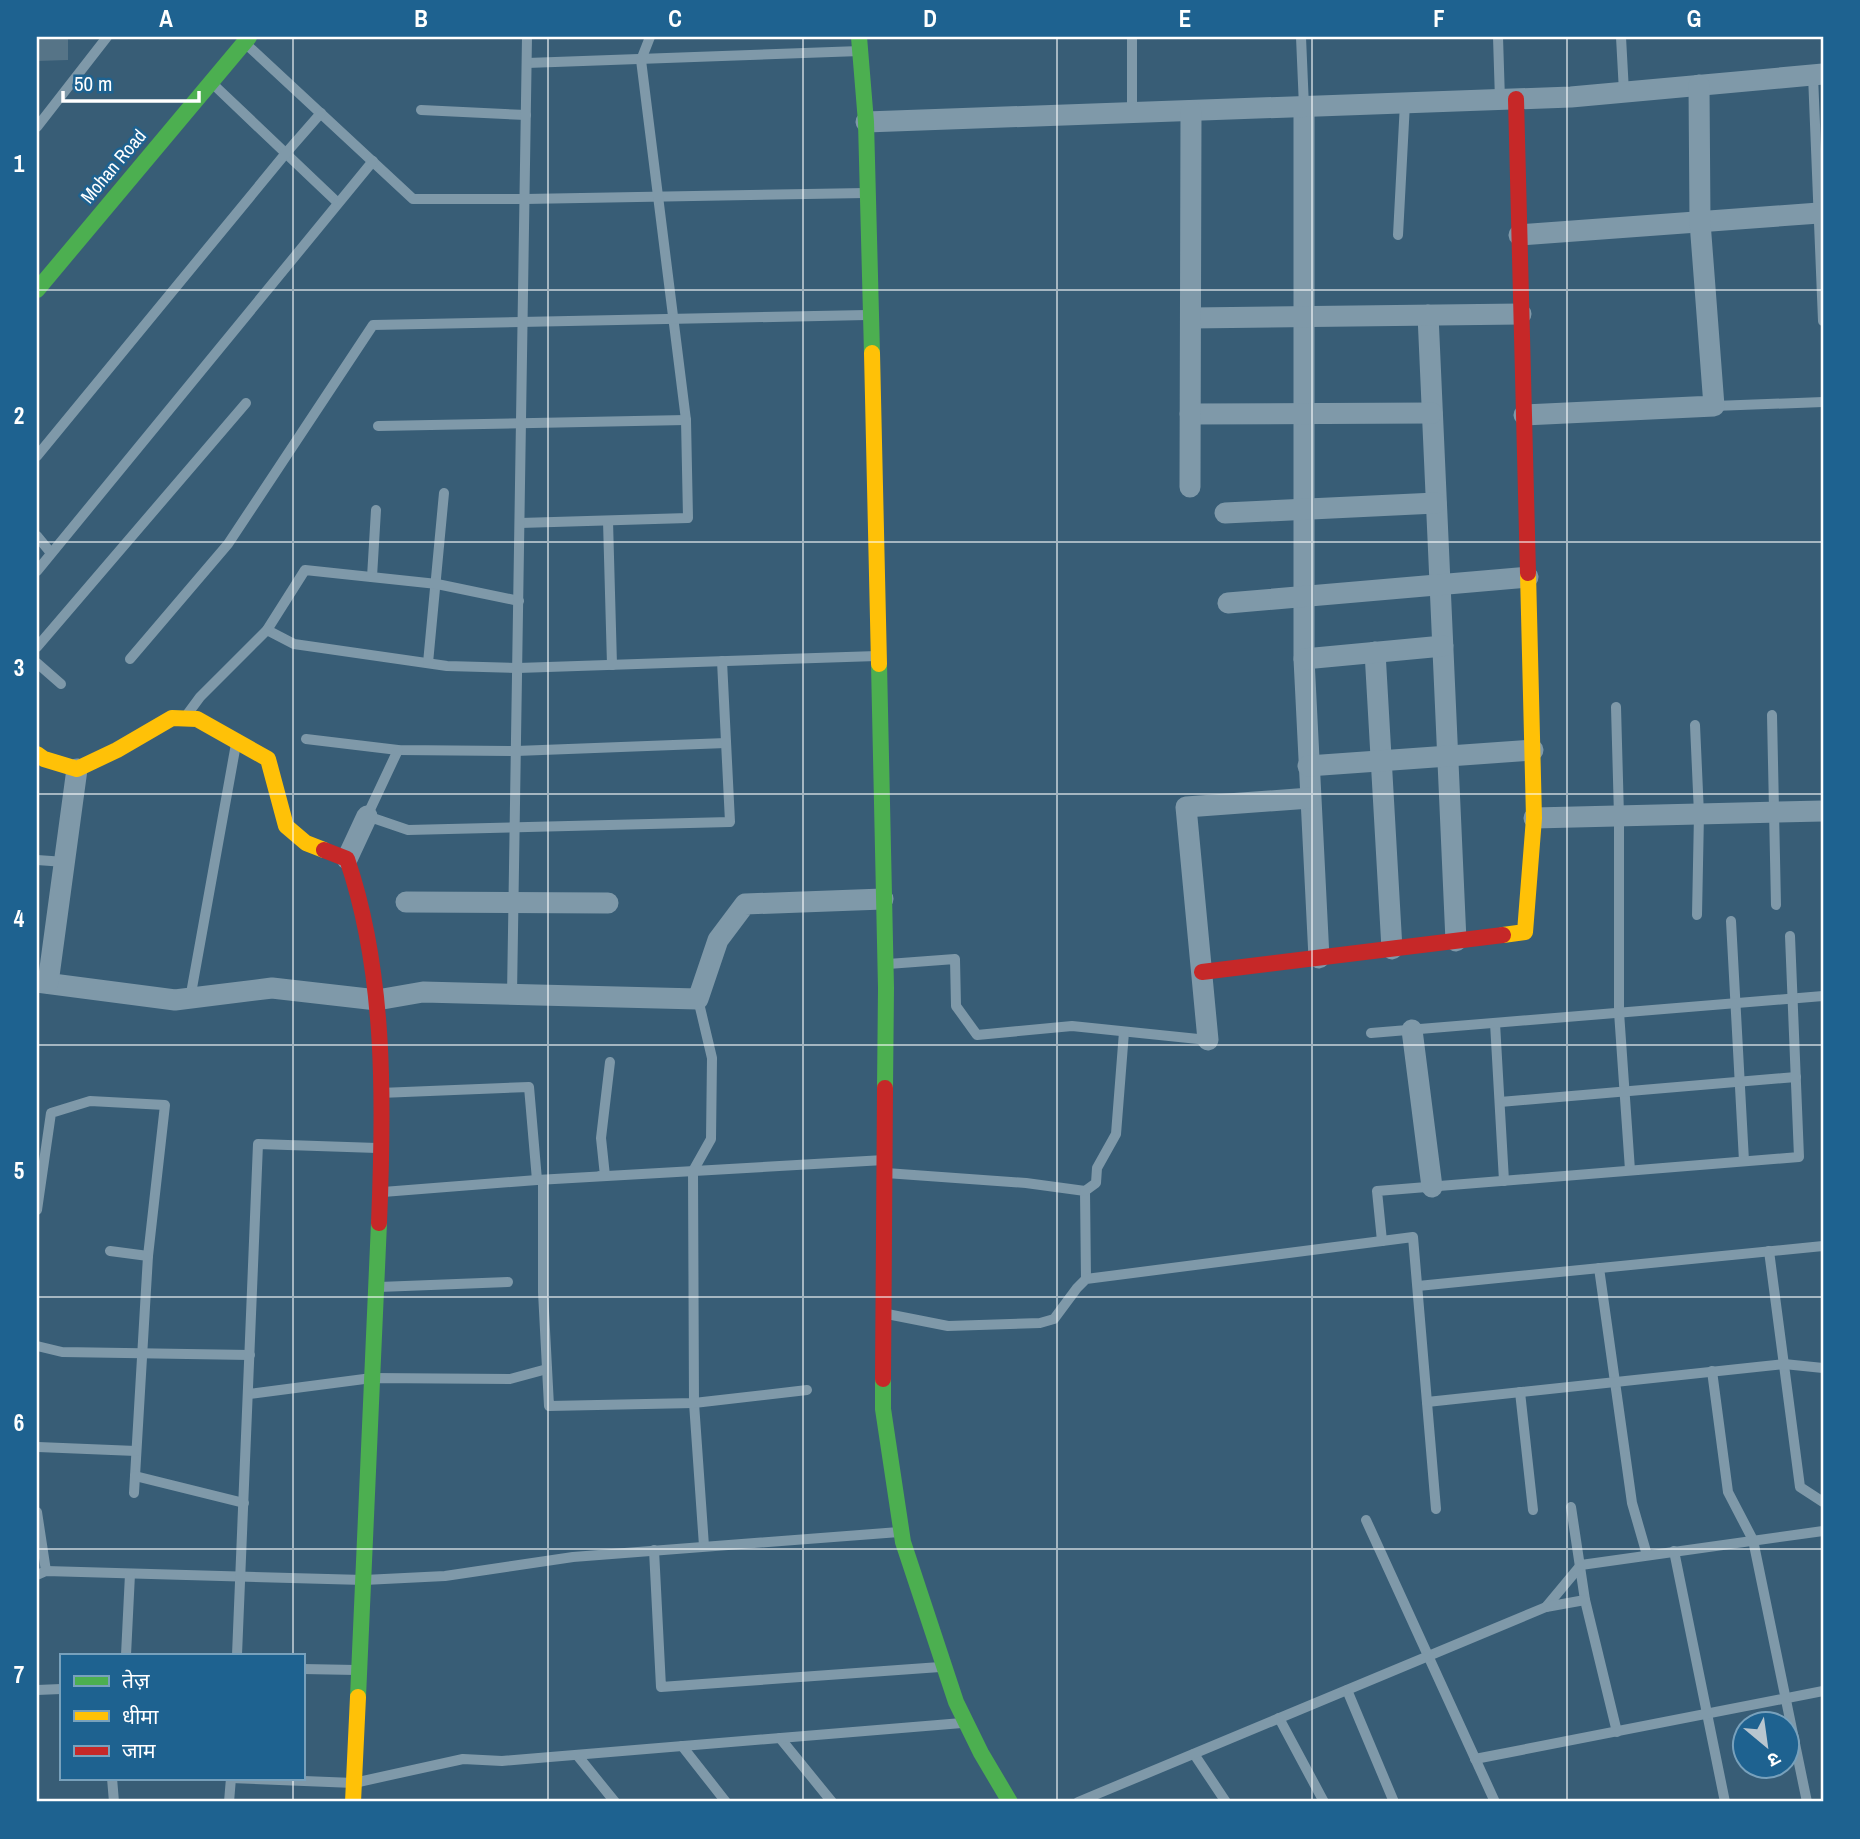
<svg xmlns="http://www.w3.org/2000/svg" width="1860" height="1839" font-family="'Archivo Narrow','Noto Sans Devanagari',sans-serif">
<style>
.building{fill:#567487}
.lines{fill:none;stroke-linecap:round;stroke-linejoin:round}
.lane{stroke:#7f99a9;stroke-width:10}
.street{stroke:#7f99a9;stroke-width:21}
.fast{stroke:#4caf50;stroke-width:16}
.slow{stroke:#ffc107;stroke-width:16}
.jam{stroke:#c62828;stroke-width:16}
.grid{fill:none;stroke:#fff;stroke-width:2;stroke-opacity:0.55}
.labels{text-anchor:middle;stroke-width:5;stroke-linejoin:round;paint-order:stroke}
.street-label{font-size:19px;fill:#fff;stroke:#1e6290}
.neatline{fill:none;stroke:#fff;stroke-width:2.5}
.grid-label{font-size:23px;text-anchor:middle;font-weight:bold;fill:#fff}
</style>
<rect width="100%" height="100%" fill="#385d76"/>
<path class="building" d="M37,37H68V60L37,61Z"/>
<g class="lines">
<g class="lane">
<path d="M1132,37V113"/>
<path d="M1301,37L1304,107"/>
<path d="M1498,37L1500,100"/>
<path d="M1621,37L1624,92"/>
<path d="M246,44L413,199H525L866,193"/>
<path d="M527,63L860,51"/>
<path d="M1813,75L1823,321"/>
<path d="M215,86L337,202"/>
<path d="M421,110L526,115"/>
<path d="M37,127L107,37"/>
<path d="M1398,235L1405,103"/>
<path d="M1714,406L1823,402"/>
<path d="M378,426L686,420"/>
<path d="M37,456L286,153L321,113"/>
<path d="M608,521L612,665"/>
<path d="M520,523L688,518L686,420L641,60L650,37"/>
<path d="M37,536L51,553"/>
<path d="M37,571L373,161"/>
<path d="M372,577L376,510"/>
<path d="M267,630L294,644L447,666L518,668L877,656"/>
<path d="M37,647L246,403"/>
<path d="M130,659L228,544L373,325L867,315"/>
<path d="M37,663L61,684"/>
<path d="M428,663L444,493"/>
<path d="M1616,707L1619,816V1012L1630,1170"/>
<path d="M1772,715L1776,905"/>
<path d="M186,716L200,697L267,630L305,570L437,584L519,601"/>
<path d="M1695,725L1699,814L1697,915"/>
<path d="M306,739L398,750L516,751L726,743"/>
<path d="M398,750L367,816L408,830L730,822L722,661"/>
<path d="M37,860L65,862"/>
<path d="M1731,921L1744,1161"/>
<path d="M888,964L955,959L956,1006L977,1035L1072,1026L1208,1040"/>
<path d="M512,995L527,37"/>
<path d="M190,999L236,744"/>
<path d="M698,999L712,1058L711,1139L693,1171L694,1403L704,1546"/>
<path d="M1495,1023L1504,1181"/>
<path d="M1371,1033L1823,996"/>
<path d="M380,1093L529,1087L537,1180"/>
<path d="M1500,1102L1796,1077"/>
<path d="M886,1173L1026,1183L1085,1191L1086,1279"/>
<path d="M600,1176H605L601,1138L610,1062"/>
<path d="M543,1180V1292L549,1406L694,1403L807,1390"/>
<path d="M1085,1191L1096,1183L1097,1168L1116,1134L1124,1032"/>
<path d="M383,1192L537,1180L884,1160"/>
<path d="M37,1210L51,1113L90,1101L165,1105L148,1256"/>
<path d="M1382,1241L1377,1191L1799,1157L1790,936"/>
<path d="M110,1251L148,1256L134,1493"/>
<path d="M1769,1251L1800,1487L1823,1502"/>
<path d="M1599,1268L1632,1503L1647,1555"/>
<path d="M1418,1286L1823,1246"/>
<path d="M379,1287L508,1282"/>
<path d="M887,1314L948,1326L1040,1323L1054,1319L1077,1288L1086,1279L1413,1237L1436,1509"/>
<path d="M37,1346L62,1352L250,1355"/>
<path d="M1712,1371L1728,1492L1753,1540L1807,1802"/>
<path d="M1520,1392L1533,1510"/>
<path d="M249,1394L372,1378L510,1379L547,1369"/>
<path d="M1427,1402L1784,1364L1823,1368"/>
<path d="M38,1447L136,1451"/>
<path d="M135,1476L244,1503"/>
<path d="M1571,1507L1585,1600L1617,1732"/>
<path d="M37,1512L46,1571"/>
<path d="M1366,1520L1495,1802"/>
<path d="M654,1550L661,1687L940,1667"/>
<path d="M1674,1551L1725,1802"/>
<path d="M37,1575L46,1571L364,1580L445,1576L573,1557L899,1532"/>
<path d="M1546,1607L1581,1565L1823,1531"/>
<path d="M126,1655L130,1574"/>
<path d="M237,1655L258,1144L377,1148"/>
<path d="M303,1669L356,1670"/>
<path d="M37,1690L61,1689"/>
<path d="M1347,1690L1394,1802"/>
<path d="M1279,1718L1324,1802"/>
<path d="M780,1738L832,1802"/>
<path d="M682,1746L726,1802"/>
<path d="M1194,1754L1226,1802"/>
<path d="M577,1755L615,1802"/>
<path d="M1475,1759L1823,1691"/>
<path d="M112,1778L114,1802"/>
<path d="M231,1778L354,1783L463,1759L502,1761L962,1723"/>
<path d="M229,1802L231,1778"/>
<path d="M1078,1802L1546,1607L1585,1600"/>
</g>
<g class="street">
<path d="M1304,107V659L1319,958"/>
<path d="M866,122L1571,97L1823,74"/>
<path d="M1519,235L1819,213"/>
<path d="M1428,315L1456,941"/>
<path d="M1191,318L1521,314"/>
<path d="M1190,414L1432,413"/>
<path d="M1524,415L1714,406L1700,222L1699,85"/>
<path d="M1190,487L1191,111"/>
<path d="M1225,513L1436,503"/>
<path d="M1228,603L1528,577"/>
<path d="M1375,652L1392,949"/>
<path d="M1304,659L1443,646"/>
<path d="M1308,766L1533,750"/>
<path d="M1534,818L1823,811"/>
<path d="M347,859L367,816"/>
<path d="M406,902L608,903"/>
<path d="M37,982L175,1000L272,988L377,1000L423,992L698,999L718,940L745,904L883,899"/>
<path d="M48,983L77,769"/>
<path d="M1412,1030L1432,1187"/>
<path d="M1208,1040L1186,807L1310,798"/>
</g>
<g class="fast">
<path d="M859,37L866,122L872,353"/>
<path d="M37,290L249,37"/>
<path d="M879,664L886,988L885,1088"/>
<path d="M883,1379V1409L903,1542L956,1702L981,1753L1010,1802"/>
<path d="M358,1697L379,1223"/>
</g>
<g class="slow">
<path d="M872,353L879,664"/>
<path d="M37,754L44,759L77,769L117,750L172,718L197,719L268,759L286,826L306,843L324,850"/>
<path d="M1503,935L1525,932L1534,818L1528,573"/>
<path d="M353,1802L358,1697"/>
</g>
<g class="jam">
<path d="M1516,99L1528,573"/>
<path d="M324,850L347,859C386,973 384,1104 379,1223"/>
<path d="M1202,972L1503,935"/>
<path d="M883,1379L885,1088"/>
</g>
</g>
<path class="grid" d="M293,37V1655M548,37V1802M803,37V1802M1057,37V1802M1312,37V1802M1567,37V1802M37,290H1823M37,542H1823M37,794H1823M37,1045H1823M37,1297H1823M37,1549H1823M293,1778V1802"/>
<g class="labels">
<g class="street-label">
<text transform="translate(113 166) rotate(-50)" y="7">Mohan Road</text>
</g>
</g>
<rect width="1860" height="1839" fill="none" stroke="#1e6290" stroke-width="77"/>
<rect x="60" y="1654" width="245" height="126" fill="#1e6290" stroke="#78a1bc" stroke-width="2"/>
<rect x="74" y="1676" width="35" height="10" fill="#4caf50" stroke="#78a1bc" stroke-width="2"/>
<text x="122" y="1688" font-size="21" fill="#ffffff">तेज़</text>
<rect x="74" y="1711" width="35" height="10" fill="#ffc107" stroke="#78a1bc" stroke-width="2"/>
<text x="122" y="1724" font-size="21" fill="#ffffff">धीमा</text>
<rect x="74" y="1746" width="35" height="10" fill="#c62828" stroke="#78a1bc" stroke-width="2"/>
<text x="122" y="1758" font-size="21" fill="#ffffff">जाम</text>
<g transform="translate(1766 1745) rotate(151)"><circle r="33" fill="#1e6290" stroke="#78a1bc" stroke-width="2"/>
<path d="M0-5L12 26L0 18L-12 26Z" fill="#b9c6cf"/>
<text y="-10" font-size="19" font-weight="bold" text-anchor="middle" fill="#ffffff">उ</text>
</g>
<path d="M63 91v10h136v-10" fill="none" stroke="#ffffff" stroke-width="3.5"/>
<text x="74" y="91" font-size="21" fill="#ffffff" stroke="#1e6290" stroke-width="5" paint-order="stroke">50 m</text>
<rect x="38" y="38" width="1784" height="1762" class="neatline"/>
<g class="grid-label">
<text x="166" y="27">A</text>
<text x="421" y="27">B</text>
<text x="675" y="27">C</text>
<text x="930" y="27">D</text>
<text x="1185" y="27">E</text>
<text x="1439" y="27">F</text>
<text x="1694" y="27">G</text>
<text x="19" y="172">1</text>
<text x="19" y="424">2</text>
<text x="19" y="676">3</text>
<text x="19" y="927">4</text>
<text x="19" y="1179">5</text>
<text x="19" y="1431">6</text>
<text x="19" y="1683">7</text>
</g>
</svg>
